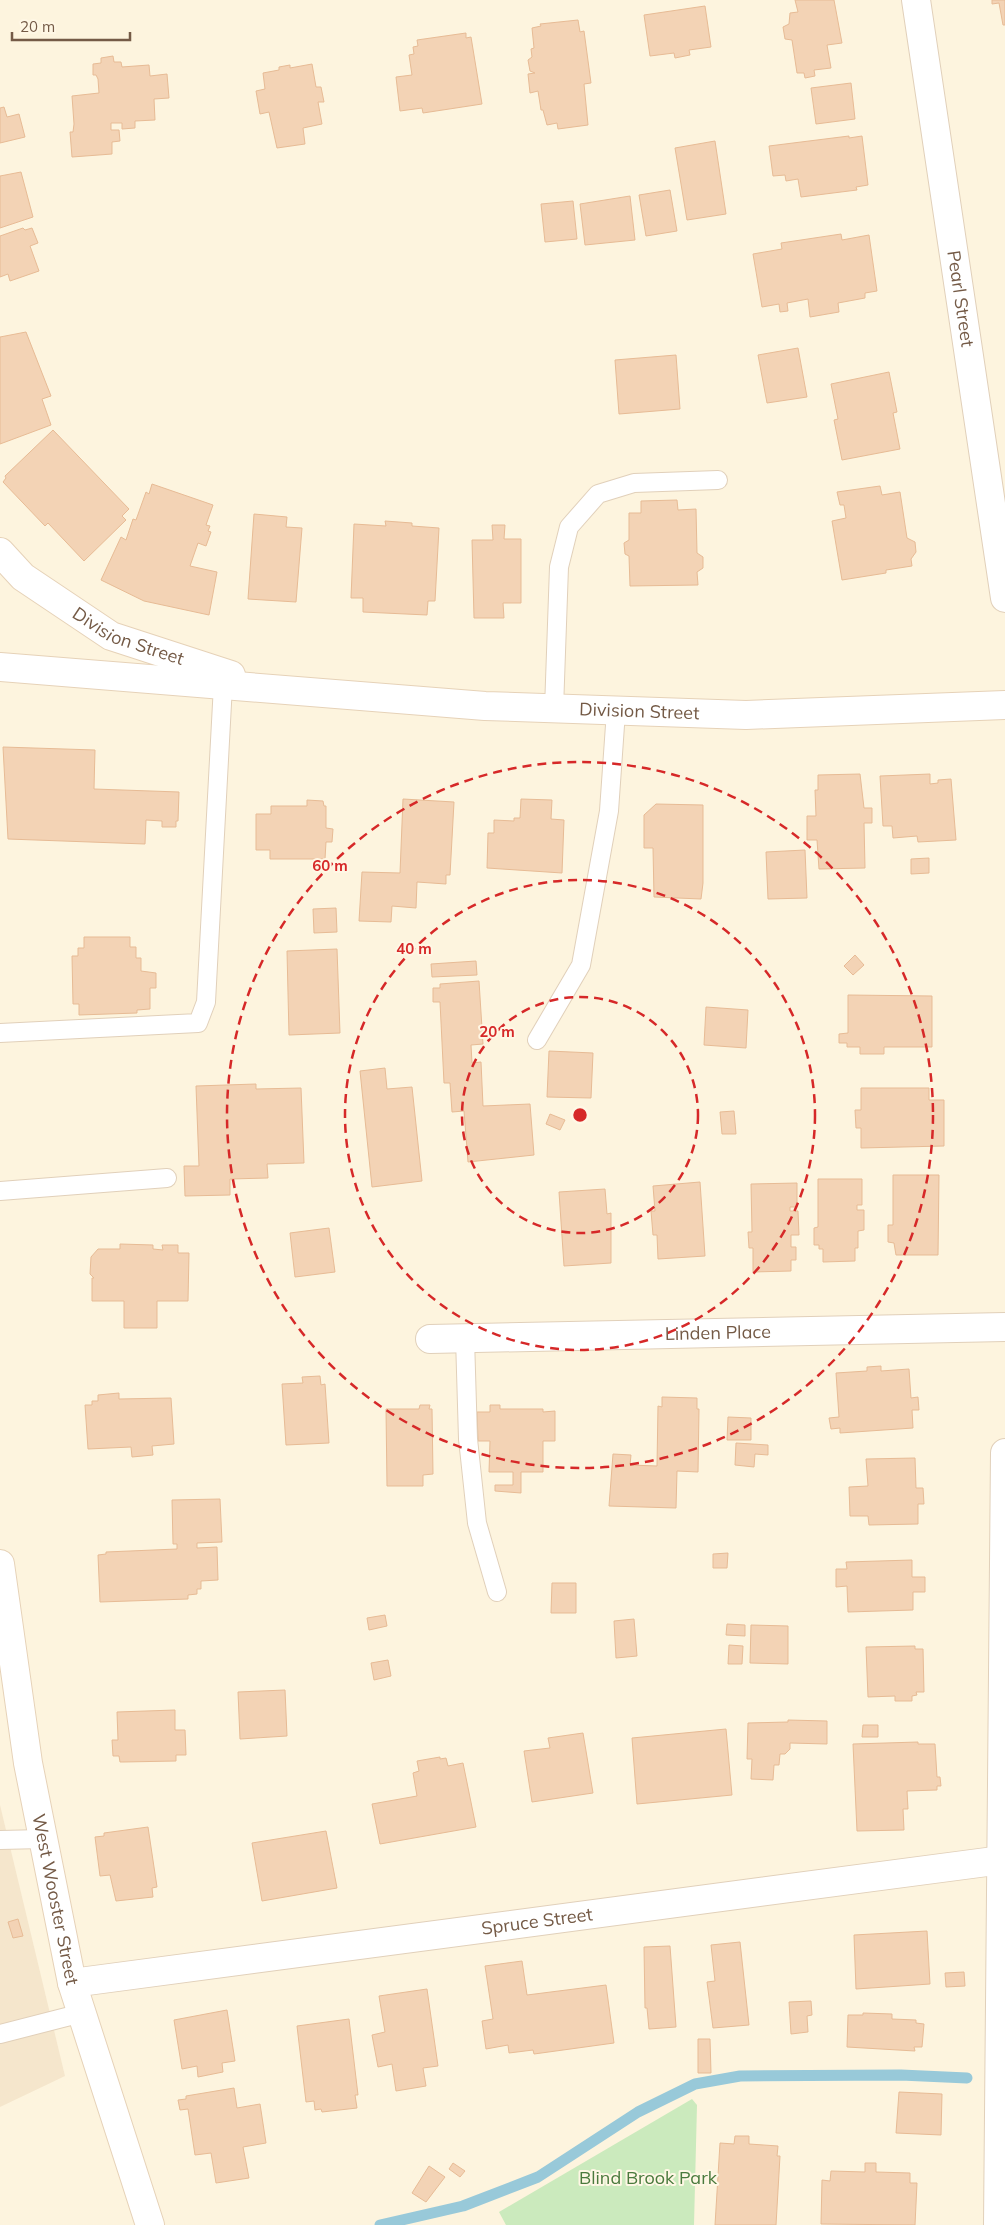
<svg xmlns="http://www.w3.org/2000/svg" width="1005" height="2225" font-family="Mulish,sans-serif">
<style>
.residential{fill:#f5e6cc}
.green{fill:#cbeabd}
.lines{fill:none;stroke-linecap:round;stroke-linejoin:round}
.stream{stroke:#98c9d9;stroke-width:11}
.building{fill:#f3d3b5;stroke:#e7bb95}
.lane-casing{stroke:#e1d0ba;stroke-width:20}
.street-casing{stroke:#e1d0ba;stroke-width:30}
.secondary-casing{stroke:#e6d2b8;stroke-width:30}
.lane{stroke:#fff;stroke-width:18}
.street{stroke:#fff;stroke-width:28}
.secondary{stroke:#fff;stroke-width:28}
.ring{fill:none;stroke:#d62828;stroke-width:2.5;stroke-dasharray:9 6}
.labels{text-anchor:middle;stroke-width:4;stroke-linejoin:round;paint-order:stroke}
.street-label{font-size:18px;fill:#745a46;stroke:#fff7e5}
.park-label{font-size:18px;fill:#4a7a3d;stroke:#fff7e5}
.centre{fill:#d62828;stroke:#fff7e5;stroke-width:2.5}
.ring-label{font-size:15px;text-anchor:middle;font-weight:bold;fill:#d62828;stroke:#fff7e5;stroke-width:4;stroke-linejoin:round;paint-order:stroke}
</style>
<rect width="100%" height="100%" fill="#fdf4de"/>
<path class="residential" d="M0,1805L65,2076L0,2107Z"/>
<path class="green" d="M692,2099L697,2105L694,2225H506L499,2212Z"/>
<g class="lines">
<path class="stream" d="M380,2225L463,2206L538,2177L638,2112L695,2084L740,2076L901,2075L967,2078"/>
</g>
<g class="building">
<path d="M795,0H834L842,43L827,45L831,68L814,70L815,76L805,78L804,73H797L792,40L785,39L783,27L789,24L790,13L798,12Z"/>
<path d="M992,0H1005V25H1003L999,3L992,4Z"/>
<path d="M705,6L711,47L689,50L690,55L675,58L674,53L650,56L644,15Z"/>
<path d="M578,20L580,32L584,31L591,83L584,84L588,125L558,129L557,123L547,125L543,110H541L538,91L530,93L528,74L535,73L530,71L528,60L532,57L531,49L534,48L532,28L541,26L540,24Z"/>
<path d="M466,33V38L471,37L482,104L423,113L422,108L400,111L396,77L412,75L409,55L414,54L413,47L418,46L417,40Z"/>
<path d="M113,56L114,62H121L122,67L149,65L150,76L167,74L169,98L154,99L155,120L135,121V128L122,129V123H111V130H119L120,141L112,142V154L72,157L70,132H73L74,124L72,96L99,93L98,79L96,75H93V64L101,63V58Z"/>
<path d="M312,64L316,87H321L324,102H318L322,124L303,128L305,144L277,148L269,112L260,114L256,91L265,89L263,73L279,70V67L290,65V68Z"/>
<path d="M851,83L855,119L816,124L811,88Z"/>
<path d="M4,107L7,117L19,114L25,137L0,143V108Z"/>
<path d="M849,136V138L862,136L868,185L856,187L857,190L801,197L798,179L786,181L785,175L773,176L769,146Z"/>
<path d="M715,141L726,214L687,220L675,148Z"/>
<path d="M21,172L33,217L0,228V176Z"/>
<path d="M670,190L677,231L646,236L639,195Z"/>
<path d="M630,196L635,240L585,245L580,204Z"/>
<path d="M573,201L577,239L545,242L541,204Z"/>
<path d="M23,228L25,230L32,228L38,243L30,246L39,271L10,281L8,274L0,277V236Z"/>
<path d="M841,234L842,240L869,235L877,291L865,293V298L838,303L839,312L810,317L808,299L787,303L788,311L780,312L779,304L762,307L753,254L782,249L781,243Z"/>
<path d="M26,332L51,396L42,399L51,425L0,444V337Z"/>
<path d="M798,348L807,397L767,403L758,355Z"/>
<path d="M676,355L680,409L619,414L615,360Z"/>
<path d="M889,372L897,412L893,413L900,449L842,460L834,420L838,419L831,384Z"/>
<path d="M53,430L129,509L122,516L126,520L84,561L48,523L45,526L3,482L6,478L5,476Z"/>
<path d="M152,484L213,505L206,525L210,526L208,531L211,532L206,546L198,543L190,566L217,572L209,615L144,601L101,580L121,537L126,540L133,519L136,520L146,492L149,494Z"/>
<path d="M880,486L882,495L900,492L907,538L915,542L916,552L911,559L912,566L886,570V573L842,580L832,521L846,518L844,505H840L837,492Z"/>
<path d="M677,500L678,510L696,509L697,553L703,557V568L697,572L698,585L630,586L629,556L625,554L624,543L629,540V513H641V501Z"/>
<path d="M254,514L287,517L286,527L302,528L296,602L248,599Z"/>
<path d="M385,521L412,523V526L439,528L435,601H428L427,615L363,612V598H351L354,524L386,526Z"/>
<path d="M492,525H505L504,539H521V603H503L504,618H474L472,540H493Z"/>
<path d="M3,747L95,750L94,789L179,792L178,821H176V827H162V821L146,820L145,844L8,839Z"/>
<path d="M860,774L864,808H872V823H864L865,868L819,869L817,840H807V816H816L815,790H818V775Z"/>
<path d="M930,774V784L938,783V780L951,779L956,840L918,842L917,836L893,838L892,826H883L880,776Z"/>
<path d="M403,799L454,802L450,875H446V884L417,882L416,908L392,906L391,922L359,921L362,872L400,873Z"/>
<path d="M521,799L552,800L551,819L564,820L562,873L487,868L488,833H494V820L514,821V818H520Z"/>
<path d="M307,800L323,801L324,806H326V828L333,829L332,842H326L325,859H270V850H256V814H271V806H307Z"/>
<path d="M656,804L703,805V883L701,899L654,897L653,848H644V815Z"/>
<path d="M805,850L807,898L768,899L766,852Z"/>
<path d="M929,858V873L911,874V859Z"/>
<path d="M336,908L337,932L314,933L313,909Z"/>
<path d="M84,937H130V947H136V958H141V971L156,973V988H150V1009L137,1010V1013L79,1015V1004H73L72,956H78V948H84Z"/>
<path d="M337,949L340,1033L289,1035L287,951Z"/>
<path d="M855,955L864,965L853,975L844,966Z"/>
<path d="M476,961L477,975L432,977L431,964Z"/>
<path d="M479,981L483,1044L471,1045L472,1063L481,1062L483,1106L530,1104L534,1155L468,1162L464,1111L452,1112L450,1083H444L440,1002H433V988H440V984Z"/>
<path d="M848,995L932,996V1047H884V1054H860V1047H847V1043H839V1034L848,1033Z"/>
<path d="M706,1007L748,1010L746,1048L704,1045Z"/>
<path d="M549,1051L593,1053L591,1098L547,1097Z"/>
<path d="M385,1068L387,1089L412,1087L422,1181L372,1187L360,1071Z"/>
<path d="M256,1084V1089L301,1088L304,1163L267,1164L268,1178L230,1179V1195L185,1196L184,1166H199L196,1086Z"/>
<path d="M861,1088H929V1100H944V1146L861,1148V1128H856L855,1110H861Z"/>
<path d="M734,1111L736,1134H722L720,1112Z"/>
<path d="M550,1114L565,1120L560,1130L546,1124Z"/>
<path d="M893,1175H939L938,1255H896L894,1243L888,1242V1225H893Z"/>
<path d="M818,1179H862V1205H857V1210H864V1230L858,1231V1248H855V1261L823,1262V1249H819V1245H814V1228L818,1227Z"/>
<path d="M700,1182L705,1256L658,1259L657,1235H653L651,1211H655L653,1186Z"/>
<path d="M797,1183V1207H790V1211H798L799,1235H791V1247H796V1260H791V1271L753,1272V1248H749L748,1232H752L751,1184Z"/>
<path d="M605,1189L607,1214L611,1213V1263L564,1266L559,1192Z"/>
<path d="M329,1228L335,1272L295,1277L290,1233Z"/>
<path d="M120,1244L153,1245V1249L163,1250L162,1245H178V1253H189L188,1301H157V1328H124V1301H92V1278H94L90,1274L91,1257L98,1249H120Z"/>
<path d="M881,1366V1371L909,1369L911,1398L918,1397L919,1410H912L913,1428L840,1433V1428L831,1429L829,1418L839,1417L836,1373L867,1371V1367Z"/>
<path d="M320,1376L321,1385L325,1384L329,1443L286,1445L282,1384L303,1383L302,1377Z"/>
<path d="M119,1393V1399L171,1398L174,1444L152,1446L153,1455L132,1457L131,1447L88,1449L85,1405H92V1401H98V1395Z"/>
<path d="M662,1397L697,1398V1409H699L698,1472L677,1471L676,1508L609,1506L613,1454L631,1455L630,1465L657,1466L658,1406L662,1407Z"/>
<path d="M420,1405H430L429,1409H432L433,1474L423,1475V1486H387L386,1409H419Z"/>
<path d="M490,1405H500V1409H543V1412L555,1411V1441H543V1472H521V1493L495,1491V1485H513V1472H489L490,1441H478L477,1412H490Z"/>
<path d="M728,1417L751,1418V1440H727Z"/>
<path d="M736,1443L768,1445V1455L755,1454L754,1467L735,1465Z"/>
<path d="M915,1458L916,1488H923L924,1504H918V1524L869,1525L868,1516H850L849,1487L868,1486L866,1459Z"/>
<path d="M220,1499L222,1542L197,1543V1548L217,1547L218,1580L201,1581V1589H197V1594L188,1595V1599L100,1602L98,1555L106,1554V1552L177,1549V1544H173L172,1500Z"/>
<path d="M728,1553L727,1568H713V1554Z"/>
<path d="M912,1560V1577H925V1592H913V1610L848,1612L847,1586L836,1587V1569H847L846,1562Z"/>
<path d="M552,1583H576V1613H551Z"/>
<path d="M385,1615L387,1626L369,1630L367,1618Z"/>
<path d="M634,1619L637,1656L616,1658L614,1621Z"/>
<path d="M727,1624L745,1625V1636L726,1635Z"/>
<path d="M751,1625L788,1626V1664L750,1663Z"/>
<path d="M729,1645L743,1646L742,1664H728Z"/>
<path d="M915,1646V1649H923L924,1692H916L917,1695L912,1696V1701H895V1696L868,1697L866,1647Z"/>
<path d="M388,1660L391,1676L374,1680L371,1663Z"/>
<path d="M285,1690L287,1736L240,1739L238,1692Z"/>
<path d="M175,1710V1730H185L186,1755H176V1761L123,1762H120L119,1756H113L112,1740H118L117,1712Z"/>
<path d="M788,1720L827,1721V1744L790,1743V1749L785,1754H780L779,1765H774L773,1780L751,1779L752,1759H747L748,1723L788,1722Z"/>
<path d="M863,1725H878V1737H862Z"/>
<path d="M726,1729L732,1795L637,1804L632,1738Z"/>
<path d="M583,1733L593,1793L532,1802L524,1751L550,1748L548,1738Z"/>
<path d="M918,1742V1744H935L937,1777H940L941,1786H937V1790L907,1791L908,1809H903L904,1830L857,1831L853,1744Z"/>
<path d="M440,1757V1759L446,1758L448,1766L463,1763L476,1827L380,1844L372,1804L417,1796L413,1773L419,1771L417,1761Z"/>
<path d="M148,1827L157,1887L152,1888L153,1897L116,1901L110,1875L100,1876L95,1837L104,1836V1833Z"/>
<path d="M326,1831L337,1888L262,1901L252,1843Z"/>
<path d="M18,1919L23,1936L13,1938L8,1922Z"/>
<path d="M927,1931L930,1984L856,1989L854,1935Z"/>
<path d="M740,1942L749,2025L713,2028L707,1982L715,1981L711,1945Z"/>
<path d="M670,1946L676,2027L649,2029L647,2008H645L644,1947Z"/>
<path d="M522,1961L527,1995L606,1985L614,2043L534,2054L533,2050L509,2053L508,2045L486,2049L482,2021L493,2019L485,1966Z"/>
<path d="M964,1972L965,1986L946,1987L945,1973Z"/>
<path d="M427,1989L438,2066L423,2068L426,2086L396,2091L392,2064L378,2067L372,2035L385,2032L379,1996Z"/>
<path d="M811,2001L812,2015L807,2016L808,2032L791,2034L789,2002Z"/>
<path d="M227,2010L235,2061L222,2063L223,2072L198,2077L197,2066L182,2069L174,2020Z"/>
<path d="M863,2013L892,2014V2019L916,2020V2023L924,2024L922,2047H914L915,2051L847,2047L848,2015H863Z"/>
<path d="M349,2019L358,2095H355L357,2108L322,2112L321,2109L315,2110L314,2101L306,2102L297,2026Z"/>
<path d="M698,2039H710L711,2073H698Z"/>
<path d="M234,2088L237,2108L260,2104L266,2143L243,2147L249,2178L216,2183L211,2153L195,2155L188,2109L180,2110L178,2100L186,2099V2096Z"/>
<path d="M899,2092L942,2094L941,2135L896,2133Z"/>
<path d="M735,2136H749V2144L778,2146L777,2156H780L776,2225H715L720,2143L734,2144Z"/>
<path d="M453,2163L465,2171L460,2177L449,2169Z"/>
<path d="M865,2163H876V2172L910,2173V2183H917L915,2225L821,2224L822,2180L830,2181L831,2171L865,2172Z"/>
<path d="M429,2166L445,2177L426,2202L412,2193Z"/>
</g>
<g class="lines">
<defs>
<g id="lane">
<path d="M554,709L559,567L569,527L598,494L634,483L718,480"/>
<path d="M0,1033L198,1023L206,1002L223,685"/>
<path d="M537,1040L581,965L609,811L616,711"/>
<path d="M0,1191L167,1178"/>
<path d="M465,1338L468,1439L477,1523L497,1592"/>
<path d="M0,1840L43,1839"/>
<path d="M0,2034L82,2013"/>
</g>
<g id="street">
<path id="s1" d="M916,0L1005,598"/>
<path id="s2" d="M430,1339L1005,1327"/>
<path id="s3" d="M72,1983L1002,1860"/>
<path d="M998,2225L1005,1453"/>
</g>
<g id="secondary">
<path id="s4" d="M0,552L23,577L111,636L231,675"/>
<path id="s5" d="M0,667L485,706L746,715L1005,705"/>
<path id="s6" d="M0,1564L28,1763L72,1983L150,2225"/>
</g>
</defs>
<use href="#lane" class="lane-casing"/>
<use href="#street" class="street-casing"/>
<use href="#secondary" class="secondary-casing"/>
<use href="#lane" class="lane"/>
<use href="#street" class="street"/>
<use href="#secondary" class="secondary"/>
</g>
<g class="ring">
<circle cx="580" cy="1115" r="118"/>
<circle cx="580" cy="1115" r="235"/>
<circle cx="580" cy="1115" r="353"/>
</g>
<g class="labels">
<g class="street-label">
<text dy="6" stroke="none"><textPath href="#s1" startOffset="302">Pearl Street</textPath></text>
<text dy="6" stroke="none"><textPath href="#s4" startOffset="156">Division Street</textPath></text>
<text dy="6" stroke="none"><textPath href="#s5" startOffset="641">Division Street</textPath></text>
<text dy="6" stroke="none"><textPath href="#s2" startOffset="288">Linden Place</textPath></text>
<text dy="6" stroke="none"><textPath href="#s6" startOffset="340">West Wooster Street</textPath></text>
<text dy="6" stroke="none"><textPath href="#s3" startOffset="469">Spruce Street</textPath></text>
</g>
<g class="park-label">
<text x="648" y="2184">Blind Brook Park</text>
</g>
</g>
<circle cx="580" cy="1115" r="8" class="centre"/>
<g class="ring-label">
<text x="330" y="871">60 m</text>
<text x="414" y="954">40 m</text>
<text x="497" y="1037">20 m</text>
</g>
<path d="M12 32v8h118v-8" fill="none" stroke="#745a46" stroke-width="2.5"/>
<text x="20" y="32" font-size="15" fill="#745a46" stroke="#fff7e5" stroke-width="4" paint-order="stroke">20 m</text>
</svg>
